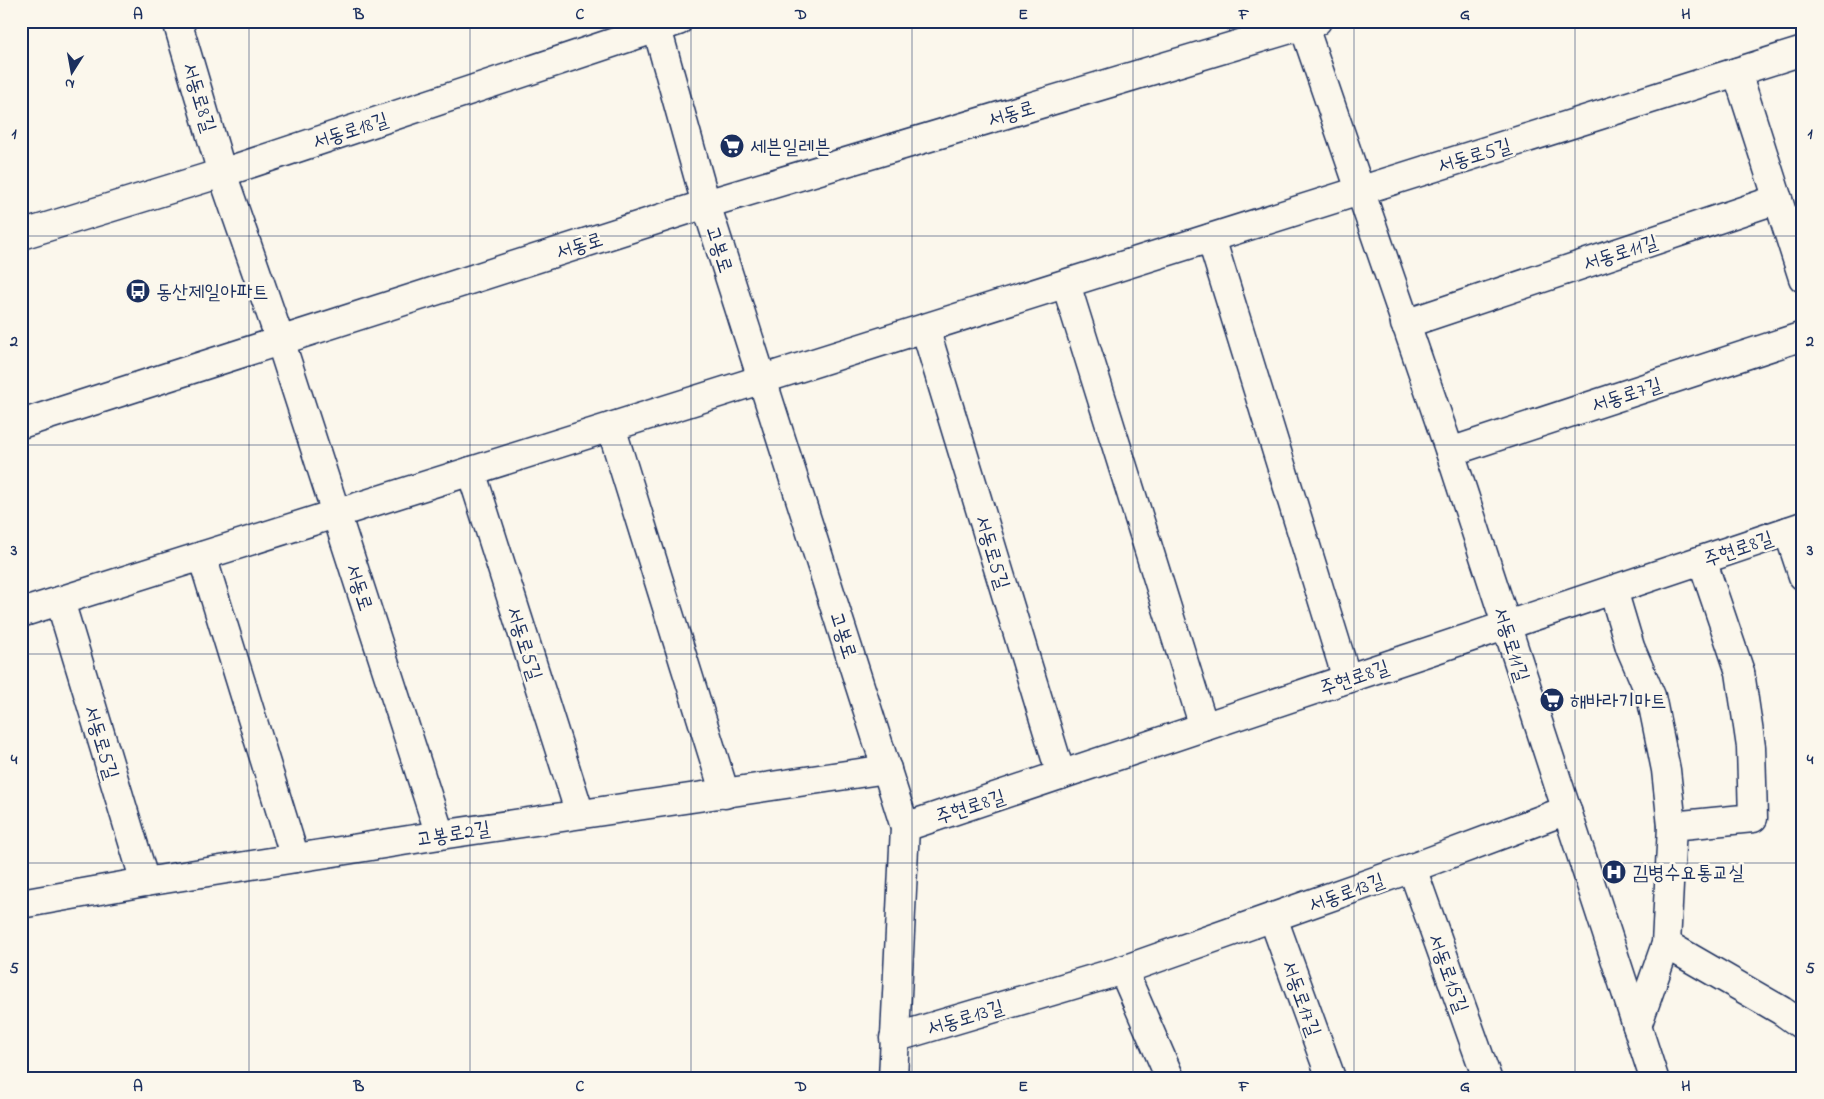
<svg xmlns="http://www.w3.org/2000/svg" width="1824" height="1099" font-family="'Indie Flower','Poor Story',sans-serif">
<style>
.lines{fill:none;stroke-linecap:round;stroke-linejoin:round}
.minor-casing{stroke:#1b2f5e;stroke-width:31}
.minor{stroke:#fbf7ec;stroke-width:28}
.grid{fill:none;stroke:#1b2f5e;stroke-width:1;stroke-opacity:0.55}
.labels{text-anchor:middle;stroke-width:5;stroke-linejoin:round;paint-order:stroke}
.street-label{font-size:20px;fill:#1b2f5e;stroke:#fbf7ec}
.poi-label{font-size:20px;fill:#1b2f5e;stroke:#fbf7ec;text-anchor:start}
.neatline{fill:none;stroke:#1b2f5e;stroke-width:2}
.grid-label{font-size:16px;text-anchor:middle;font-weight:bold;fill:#1b2f5e}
</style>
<rect width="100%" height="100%" fill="#fbf7ec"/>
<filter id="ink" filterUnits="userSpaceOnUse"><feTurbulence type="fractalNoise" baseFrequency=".02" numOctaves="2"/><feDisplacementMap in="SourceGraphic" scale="10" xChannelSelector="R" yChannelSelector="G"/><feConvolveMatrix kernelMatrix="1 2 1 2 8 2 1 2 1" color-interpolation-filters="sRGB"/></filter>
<g filter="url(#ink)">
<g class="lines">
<defs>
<g id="minor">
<path d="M177,21L222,173L280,340L440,835"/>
<path d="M655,21L706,204L905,827L893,1078"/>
<path d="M1302,21L1450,452L1654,1078"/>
<path d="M1737,72L1803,278"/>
<path d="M21,235L222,173L678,21"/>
<path d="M1211,238L1347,679"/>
<path d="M1066,284L1204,727"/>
<path d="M1405,324L1778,199"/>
<path d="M925,328L1061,775"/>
<path d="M21,424L706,204L1317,21"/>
<path d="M611,427L725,794"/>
<path d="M1450,452L1803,336"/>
<path d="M471,471L580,814"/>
<path d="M1788,531L1803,576"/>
<path d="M202,556L295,858"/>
<path d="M1613,590L1630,647L1651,696L1666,770L1672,826L1666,944L1637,1026"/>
<path d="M60,601L145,882"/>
<path d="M21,613L1803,51"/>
<path d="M1672,826L1753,818L1751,747L1740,672L1702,560"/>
<path d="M905,827L1803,526"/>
<path d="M1412,868L1487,1078"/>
<path d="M21,904L145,882L440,835L887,769"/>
<path d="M1273,918L1331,1078"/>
<path d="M1666,944L1782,1011L1803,1026"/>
<path d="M1123,970L1170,1078"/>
<path d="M894,1038L1123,970L1412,868L1567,810"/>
</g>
</defs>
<use href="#minor" class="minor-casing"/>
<use href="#minor" class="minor"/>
</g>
</g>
<path class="grid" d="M249,21V1078M470,21V1078M691,21V1078M912,21V1078M1133,21V1078M1354,21V1078M1575,21V1078M21,236H1803M21,445H1803M21,654H1803M21,863H1803"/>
<defs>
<symbol id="supermarket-disc" viewBox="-11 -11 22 22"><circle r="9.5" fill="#1b2f5e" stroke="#fbf7ec"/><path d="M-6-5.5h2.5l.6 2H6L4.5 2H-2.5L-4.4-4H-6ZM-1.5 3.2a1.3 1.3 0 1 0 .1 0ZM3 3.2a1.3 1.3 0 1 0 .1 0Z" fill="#fff"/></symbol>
<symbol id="bus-disc" viewBox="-11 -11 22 22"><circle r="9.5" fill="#1b2f5e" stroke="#fbf7ec"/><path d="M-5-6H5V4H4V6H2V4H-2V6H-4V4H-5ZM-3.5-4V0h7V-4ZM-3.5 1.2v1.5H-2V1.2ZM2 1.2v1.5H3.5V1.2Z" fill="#fff"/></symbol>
<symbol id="hospital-disc" viewBox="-11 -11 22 22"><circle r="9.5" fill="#1b2f5e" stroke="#fbf7ec"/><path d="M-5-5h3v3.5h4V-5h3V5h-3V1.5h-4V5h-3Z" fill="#fff"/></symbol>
</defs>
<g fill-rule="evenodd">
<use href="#supermarket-disc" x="718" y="132" width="28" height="28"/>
<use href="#bus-disc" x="124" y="277" width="28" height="28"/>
<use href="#supermarket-disc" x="1538" y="686" width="28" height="28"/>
<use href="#hospital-disc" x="1600" y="858" width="28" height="28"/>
</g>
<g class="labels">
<g class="street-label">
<text transform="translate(200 97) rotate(73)" y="7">서동로8길</text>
<text transform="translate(1011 113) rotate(-17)" y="7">서동로</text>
<text transform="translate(350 130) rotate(-18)" y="7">서동로18길</text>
<text transform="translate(1474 155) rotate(-17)" y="7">서동로5길</text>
<text transform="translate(579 245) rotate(-18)" y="7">서동로</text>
<text transform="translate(720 249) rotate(72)" y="7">고봉로</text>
<text transform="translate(1620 252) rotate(-18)" y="7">서동로11길</text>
<text transform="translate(1626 394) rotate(-18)" y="7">서동로7길</text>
<text transform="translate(1738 548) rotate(-19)" y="7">주현로8길</text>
<text transform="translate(993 552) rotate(73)" y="7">서동로5길</text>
<text transform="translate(360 587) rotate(72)" y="7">서동로</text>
<text transform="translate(844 635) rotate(72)" y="7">고봉로</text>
<text transform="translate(525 643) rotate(72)" y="7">서동로5길</text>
<text transform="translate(1512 644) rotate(72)" y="7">서동로11길</text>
<text transform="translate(1354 677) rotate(-19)" y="7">주현로8길</text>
<text transform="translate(102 742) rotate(73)" y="7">서동로5길</text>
<text transform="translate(970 806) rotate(-18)" y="7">주현로8길</text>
<text transform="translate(453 833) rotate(-9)" y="7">고봉로2길</text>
<text transform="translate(1346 892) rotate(-20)" y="7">서동로13길</text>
<text transform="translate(1449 973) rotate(70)" y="7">서동로15길</text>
<text transform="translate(1302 998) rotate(70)" y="7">서동로17길</text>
<text transform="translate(965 1017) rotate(-17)" y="7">서동로13길</text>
</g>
<g class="poi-label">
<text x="750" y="153">세븐일레븐</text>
<text x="156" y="298">동산제일아파트</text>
<text x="1570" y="707">해바라기마트</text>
<text x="1632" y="879">김병수요통교실</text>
</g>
</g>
<rect width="1824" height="1099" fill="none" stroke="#fbf7ec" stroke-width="55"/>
<g transform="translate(72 72) rotate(191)" stroke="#fbf7ec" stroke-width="4" paint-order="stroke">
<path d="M0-4L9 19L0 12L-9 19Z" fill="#1b2f5e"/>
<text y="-8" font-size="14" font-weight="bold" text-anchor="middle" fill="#1b2f5e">N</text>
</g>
<rect x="28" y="28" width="1768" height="1044" class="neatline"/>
<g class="grid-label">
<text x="138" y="19">A</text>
<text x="359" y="19">B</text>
<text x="580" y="19">C</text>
<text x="801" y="19">D</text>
<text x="1023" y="19">E</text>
<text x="1244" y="19">F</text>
<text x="1465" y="19">G</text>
<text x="1686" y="19">H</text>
<text x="14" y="138">1</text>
<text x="1810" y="138">1</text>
<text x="14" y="346">2</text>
<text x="1810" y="346">2</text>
<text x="14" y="555">3</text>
<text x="1810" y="555">3</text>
<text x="14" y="764">4</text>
<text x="1810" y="764">4</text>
<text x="14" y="973">5</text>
<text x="1810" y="973">5</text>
<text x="138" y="1091">A</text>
<text x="359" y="1091">B</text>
<text x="580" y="1091">C</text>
<text x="801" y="1091">D</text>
<text x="1023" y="1091">E</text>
<text x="1244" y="1091">F</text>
<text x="1465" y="1091">G</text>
<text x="1686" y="1091">H</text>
</g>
</svg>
